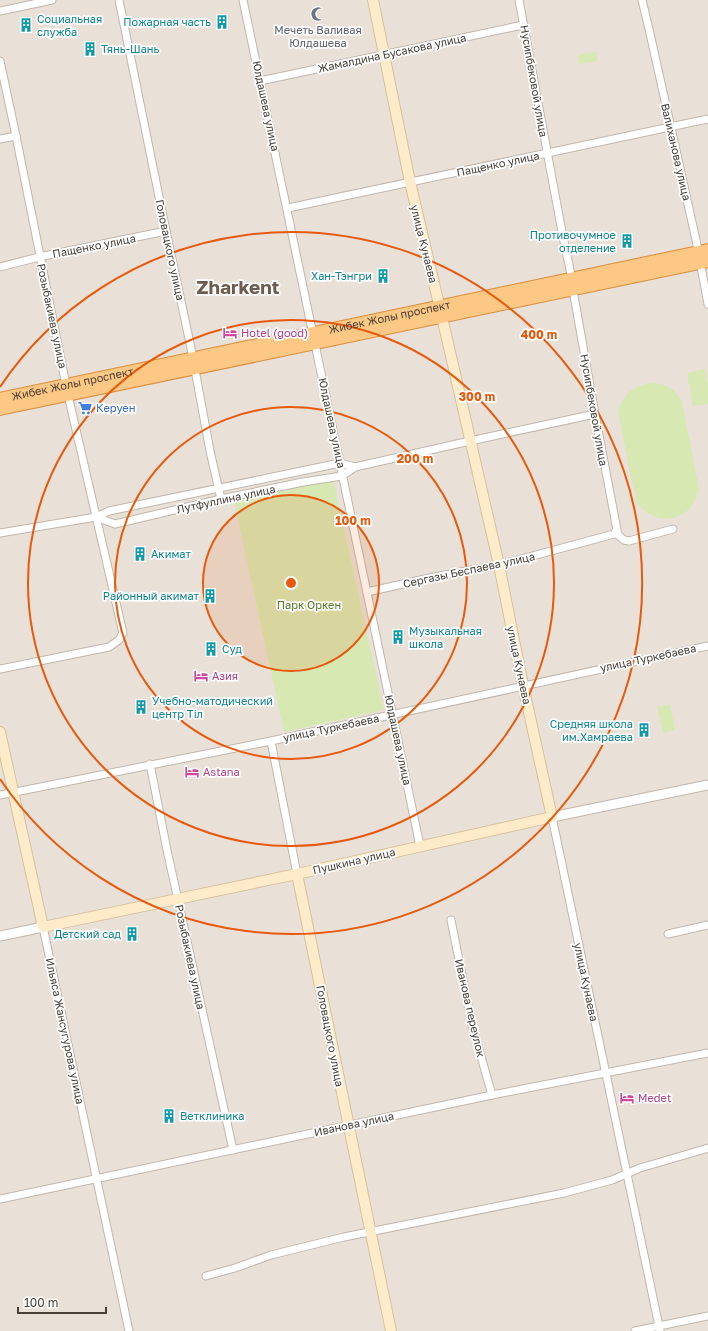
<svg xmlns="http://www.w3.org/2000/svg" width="708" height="1331" font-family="'Golos Text',sans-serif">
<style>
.residential{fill:#e9e1d8}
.green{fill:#d7e8b3}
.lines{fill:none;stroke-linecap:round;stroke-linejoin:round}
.minor-casing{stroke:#c0b6ac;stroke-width:9}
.tertiary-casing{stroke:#c0b6ac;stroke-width:11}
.secondary-casing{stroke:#d7c09c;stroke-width:12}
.trunk-casing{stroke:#dd8c3c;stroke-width:14}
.minor{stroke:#fff;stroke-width:7}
.tertiary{stroke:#fff;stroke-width:9}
.secondary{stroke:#feebca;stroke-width:10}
.trunk{stroke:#fdc784;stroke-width:12}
.ring{fill:none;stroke:#e8590c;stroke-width:2}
.labels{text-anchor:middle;stroke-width:3.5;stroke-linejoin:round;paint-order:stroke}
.culture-label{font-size:11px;fill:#0d838f;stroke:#fff;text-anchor:start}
.worship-label{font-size:11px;fill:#5b616d;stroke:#fff}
.street-label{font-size:11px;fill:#494038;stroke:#fff}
.hotel-label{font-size:11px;fill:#b23c85;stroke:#fff;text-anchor:start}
.shop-label{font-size:11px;fill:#366cbe;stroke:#fff;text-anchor:start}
.park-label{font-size:11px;fill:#547b2a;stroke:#fff}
.town-label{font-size:19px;font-weight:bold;fill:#6b5c4f;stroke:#fff}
.centre{fill:#e8590c;stroke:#fff;stroke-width:2}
.ring-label{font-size:12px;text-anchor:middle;font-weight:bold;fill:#e8590c;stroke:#fff;stroke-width:3.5;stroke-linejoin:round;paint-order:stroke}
</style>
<rect width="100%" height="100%" fill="#f5f0ea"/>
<rect class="residential" x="0" y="0" width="708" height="1331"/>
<g class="green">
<path d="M596,52L598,61L580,64L578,55Z"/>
<path d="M705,369L708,386V404L693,406L687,373Z"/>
<path d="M653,383C668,385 673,388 682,401L699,490C697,496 694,504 689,509C673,525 647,520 636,501L618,413C621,394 636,384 653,383Z"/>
<path d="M333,479L384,710L284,732L234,501Z"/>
<path d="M670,704L675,730L663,733L657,707Z"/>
</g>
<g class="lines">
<defs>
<g id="minor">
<path d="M119,0L166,231L191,348L210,451L221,499"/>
<path d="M243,0L420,846"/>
<path d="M519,0L562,232L572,279"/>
<path d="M642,0L649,29L696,240L708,304"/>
<path d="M0,11L52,0"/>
<path d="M0,61L16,136L68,395L123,633L119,640L109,647L0,669"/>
<path d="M260,81L523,25"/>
<path d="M0,139L16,136"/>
<path d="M288,208L708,119"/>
<path d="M0,267L39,257L166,231"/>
<path d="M573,290L595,414L618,535L624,540L629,541L673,529"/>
<path d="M96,517L115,524L221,499L303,482L342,476L355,467L470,441L595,414"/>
<path d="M0,533L96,517L109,511L340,463L355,467"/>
<path d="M367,592L434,577L499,565L614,534L616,531"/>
<path d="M271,741L297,874"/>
<path d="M150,764L167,850L233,1150"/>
<path d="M0,795L271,741L708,646"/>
<path d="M552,817L660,1331"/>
<path d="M451,920L472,1025L492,1095"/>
<path d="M43,927L129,1331"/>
<path d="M668,934L708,925"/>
<path d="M0,1199L492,1095L708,1053"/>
<path d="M206,1276L235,1268L271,1255L344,1237L564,1193L612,1180L640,1168L708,1148"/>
<path d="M635,1331L708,1316"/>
</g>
<g id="tertiary">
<path d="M552,817L708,785"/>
<path d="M0,936L43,927"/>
</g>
<g id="secondary">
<path d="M0,732L43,927L297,874L552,817L523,685L499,565L442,317L410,182L373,0"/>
<path d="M297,874L391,1331"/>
</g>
<g id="trunk">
<path id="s1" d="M0,399L708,250"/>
<path d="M0,409L708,261"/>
</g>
</defs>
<use href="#minor" class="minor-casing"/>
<use href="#tertiary" class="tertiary-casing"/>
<use href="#secondary" class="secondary-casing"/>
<use href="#trunk" class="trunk-casing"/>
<use href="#minor" class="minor"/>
<use href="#tertiary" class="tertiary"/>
<use href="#secondary" class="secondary"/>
<use href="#trunk" class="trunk"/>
</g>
<circle cx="291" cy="583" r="88" fill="#e8590c" fill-opacity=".12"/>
<g class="ring">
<circle cx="291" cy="583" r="88"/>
<circle cx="291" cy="583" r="176"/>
<circle cx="291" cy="583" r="263"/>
<path d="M0 387A351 351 0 1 1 0 779"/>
</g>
<defs>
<symbol id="mosque-bare" viewBox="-9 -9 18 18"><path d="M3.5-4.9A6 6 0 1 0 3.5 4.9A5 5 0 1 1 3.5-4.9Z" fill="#6b7280" stroke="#fff" stroke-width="2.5" paint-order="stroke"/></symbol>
<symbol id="building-bare" viewBox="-9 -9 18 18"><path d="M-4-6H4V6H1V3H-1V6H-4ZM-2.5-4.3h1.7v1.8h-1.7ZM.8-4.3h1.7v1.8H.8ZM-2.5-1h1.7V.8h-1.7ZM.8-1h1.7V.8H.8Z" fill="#0f9aa8" stroke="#fff" stroke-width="2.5" paint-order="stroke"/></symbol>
<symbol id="hotel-bare" viewBox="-9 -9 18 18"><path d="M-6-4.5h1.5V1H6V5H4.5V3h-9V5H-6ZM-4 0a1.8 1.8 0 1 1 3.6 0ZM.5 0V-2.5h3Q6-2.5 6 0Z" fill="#d1479c" stroke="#fff" stroke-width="2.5" paint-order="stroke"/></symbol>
<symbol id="supermarket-bare" viewBox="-9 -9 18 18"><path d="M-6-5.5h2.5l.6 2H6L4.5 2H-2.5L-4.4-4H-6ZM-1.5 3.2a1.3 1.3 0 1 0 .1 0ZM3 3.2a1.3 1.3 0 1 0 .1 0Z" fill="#3f7fe0" stroke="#fff" stroke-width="2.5" paint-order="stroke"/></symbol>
</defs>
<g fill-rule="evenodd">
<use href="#mosque-bare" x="308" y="4" width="20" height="20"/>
<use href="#building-bare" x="212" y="12" width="20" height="20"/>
<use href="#building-bare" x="16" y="15" width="20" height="20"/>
<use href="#building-bare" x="80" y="39" width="20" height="20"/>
<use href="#building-bare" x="617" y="231" width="20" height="20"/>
<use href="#building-bare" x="373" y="266" width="20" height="20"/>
<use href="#hotel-bare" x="220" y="323" width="20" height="20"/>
<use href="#supermarket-bare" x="75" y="398" width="20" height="20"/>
<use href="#building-bare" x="130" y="544" width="20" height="20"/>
<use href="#building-bare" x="200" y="586" width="20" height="20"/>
<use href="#building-bare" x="388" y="627" width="20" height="20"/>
<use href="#building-bare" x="201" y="639" width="20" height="20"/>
<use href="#hotel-bare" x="191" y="666" width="20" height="20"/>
<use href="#building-bare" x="131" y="697" width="20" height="20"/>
<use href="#building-bare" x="634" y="720" width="20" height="20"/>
<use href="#hotel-bare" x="182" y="762" width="20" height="20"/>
<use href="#building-bare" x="122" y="924" width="20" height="20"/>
<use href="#hotel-bare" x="617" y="1088" width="20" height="20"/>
<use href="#building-bare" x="159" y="1106" width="20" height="20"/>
</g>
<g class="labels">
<g class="culture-label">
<text x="37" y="23">Социальная<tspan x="37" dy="13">служба</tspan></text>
<text x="211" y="26" text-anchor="end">Пожарная часть</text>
<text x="101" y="53">Тянь-Шань</text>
<text x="616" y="239" text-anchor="end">Противочумное<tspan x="616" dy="13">отделение</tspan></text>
<text x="372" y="280" text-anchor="end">Хан-Тэнгри</text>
<text x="151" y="558">Акимат</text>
<text x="199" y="600" text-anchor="end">Районный акимат</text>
<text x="409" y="635">Музыкальная<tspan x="409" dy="13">школа</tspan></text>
<text x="222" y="653">Суд</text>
<text x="152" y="705">Учебно-матодический<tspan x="152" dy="13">центр Тіл</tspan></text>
<text x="633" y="728" text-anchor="end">Средняя школа<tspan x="633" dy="13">им.Хамраева</tspan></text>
<text x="121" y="938" text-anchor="end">Детский сад</text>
<text x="180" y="1120">Ветклиника</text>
</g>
<g class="worship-label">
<text x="318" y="34">Мечеть Валивая<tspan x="318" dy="13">Юлдашева</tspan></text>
</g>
<g class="street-label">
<text transform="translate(392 53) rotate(-12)" y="4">Жамалдина Бусакова улица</text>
<text transform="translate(534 81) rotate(80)" y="4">Нусипбековой улица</text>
<text transform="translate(266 106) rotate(78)" y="4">Юлдашева улица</text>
<text transform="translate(676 152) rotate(77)" y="4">Валиханова улица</text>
<text transform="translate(498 164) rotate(-12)" y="4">Пащенко улица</text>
<text transform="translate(424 244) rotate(76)" y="4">улица Кунаева</text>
<text transform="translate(94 246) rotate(-11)" y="4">Пащенко улица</text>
<text transform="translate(170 250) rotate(78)" y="4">Головацкого улица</text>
<text transform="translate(52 316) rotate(78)" y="4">Розыбакиева улица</text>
<text dy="4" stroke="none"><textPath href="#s1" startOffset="398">Жибек Жолы проспект</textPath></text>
<text dy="4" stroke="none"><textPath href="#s1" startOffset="74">Жибек Жолы проспект</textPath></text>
<text transform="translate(594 410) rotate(80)" y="4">Нусипбековой улица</text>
<text transform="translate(332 423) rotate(78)" y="4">Юлдашева улица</text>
<text transform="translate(226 499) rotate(-12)" y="4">Лутфуллина улица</text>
<text transform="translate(469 570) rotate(-12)" y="4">Сергазы Беспаева улица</text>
<text transform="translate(648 658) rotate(-12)" y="4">улица Туркебаева</text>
<text transform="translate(519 665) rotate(78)" y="4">улица Кунаева</text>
<text transform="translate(331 728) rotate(-12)" y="4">улица Туркебаева</text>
<text transform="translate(398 740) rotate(78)" y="4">Юлдашева улица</text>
<text transform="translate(354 861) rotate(-13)" y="4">Пушкина улица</text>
<text transform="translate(190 957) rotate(78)" y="4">Розыбакиева улица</text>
<text transform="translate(586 982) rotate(78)" y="4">улица Кунаева</text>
<text transform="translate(470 1008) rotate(77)" y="4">Иванова переулок</text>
<text transform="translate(65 1031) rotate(78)" y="4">Ильяса Жансугурова улица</text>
<text transform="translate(330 1036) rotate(79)" y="4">Головацкого улица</text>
<text transform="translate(354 1124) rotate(-12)" y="4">Иванова улица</text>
</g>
<g class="hotel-label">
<text x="241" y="337">Hotel (good)</text>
<text x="212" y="680">Азия</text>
<text x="203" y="776">Astana</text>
<text x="638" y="1102">Medet</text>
</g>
<g class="shop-label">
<text x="96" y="412">Керуен</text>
</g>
<g class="park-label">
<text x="309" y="609">Парк Оркен</text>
</g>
<g class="town-label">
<text x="238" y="294">Zharkent</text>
</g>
</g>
<circle cx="291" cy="583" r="6" class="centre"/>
<g class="ring-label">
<text x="539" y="339">400 m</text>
<text x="477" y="401">300 m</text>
<text x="415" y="463">200 m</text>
<text x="353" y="525">100 m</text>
</g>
<path d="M18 1307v6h88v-6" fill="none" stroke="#494038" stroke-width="2"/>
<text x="24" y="1307" font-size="12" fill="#494038" stroke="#ffffff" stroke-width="3" paint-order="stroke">100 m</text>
</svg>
